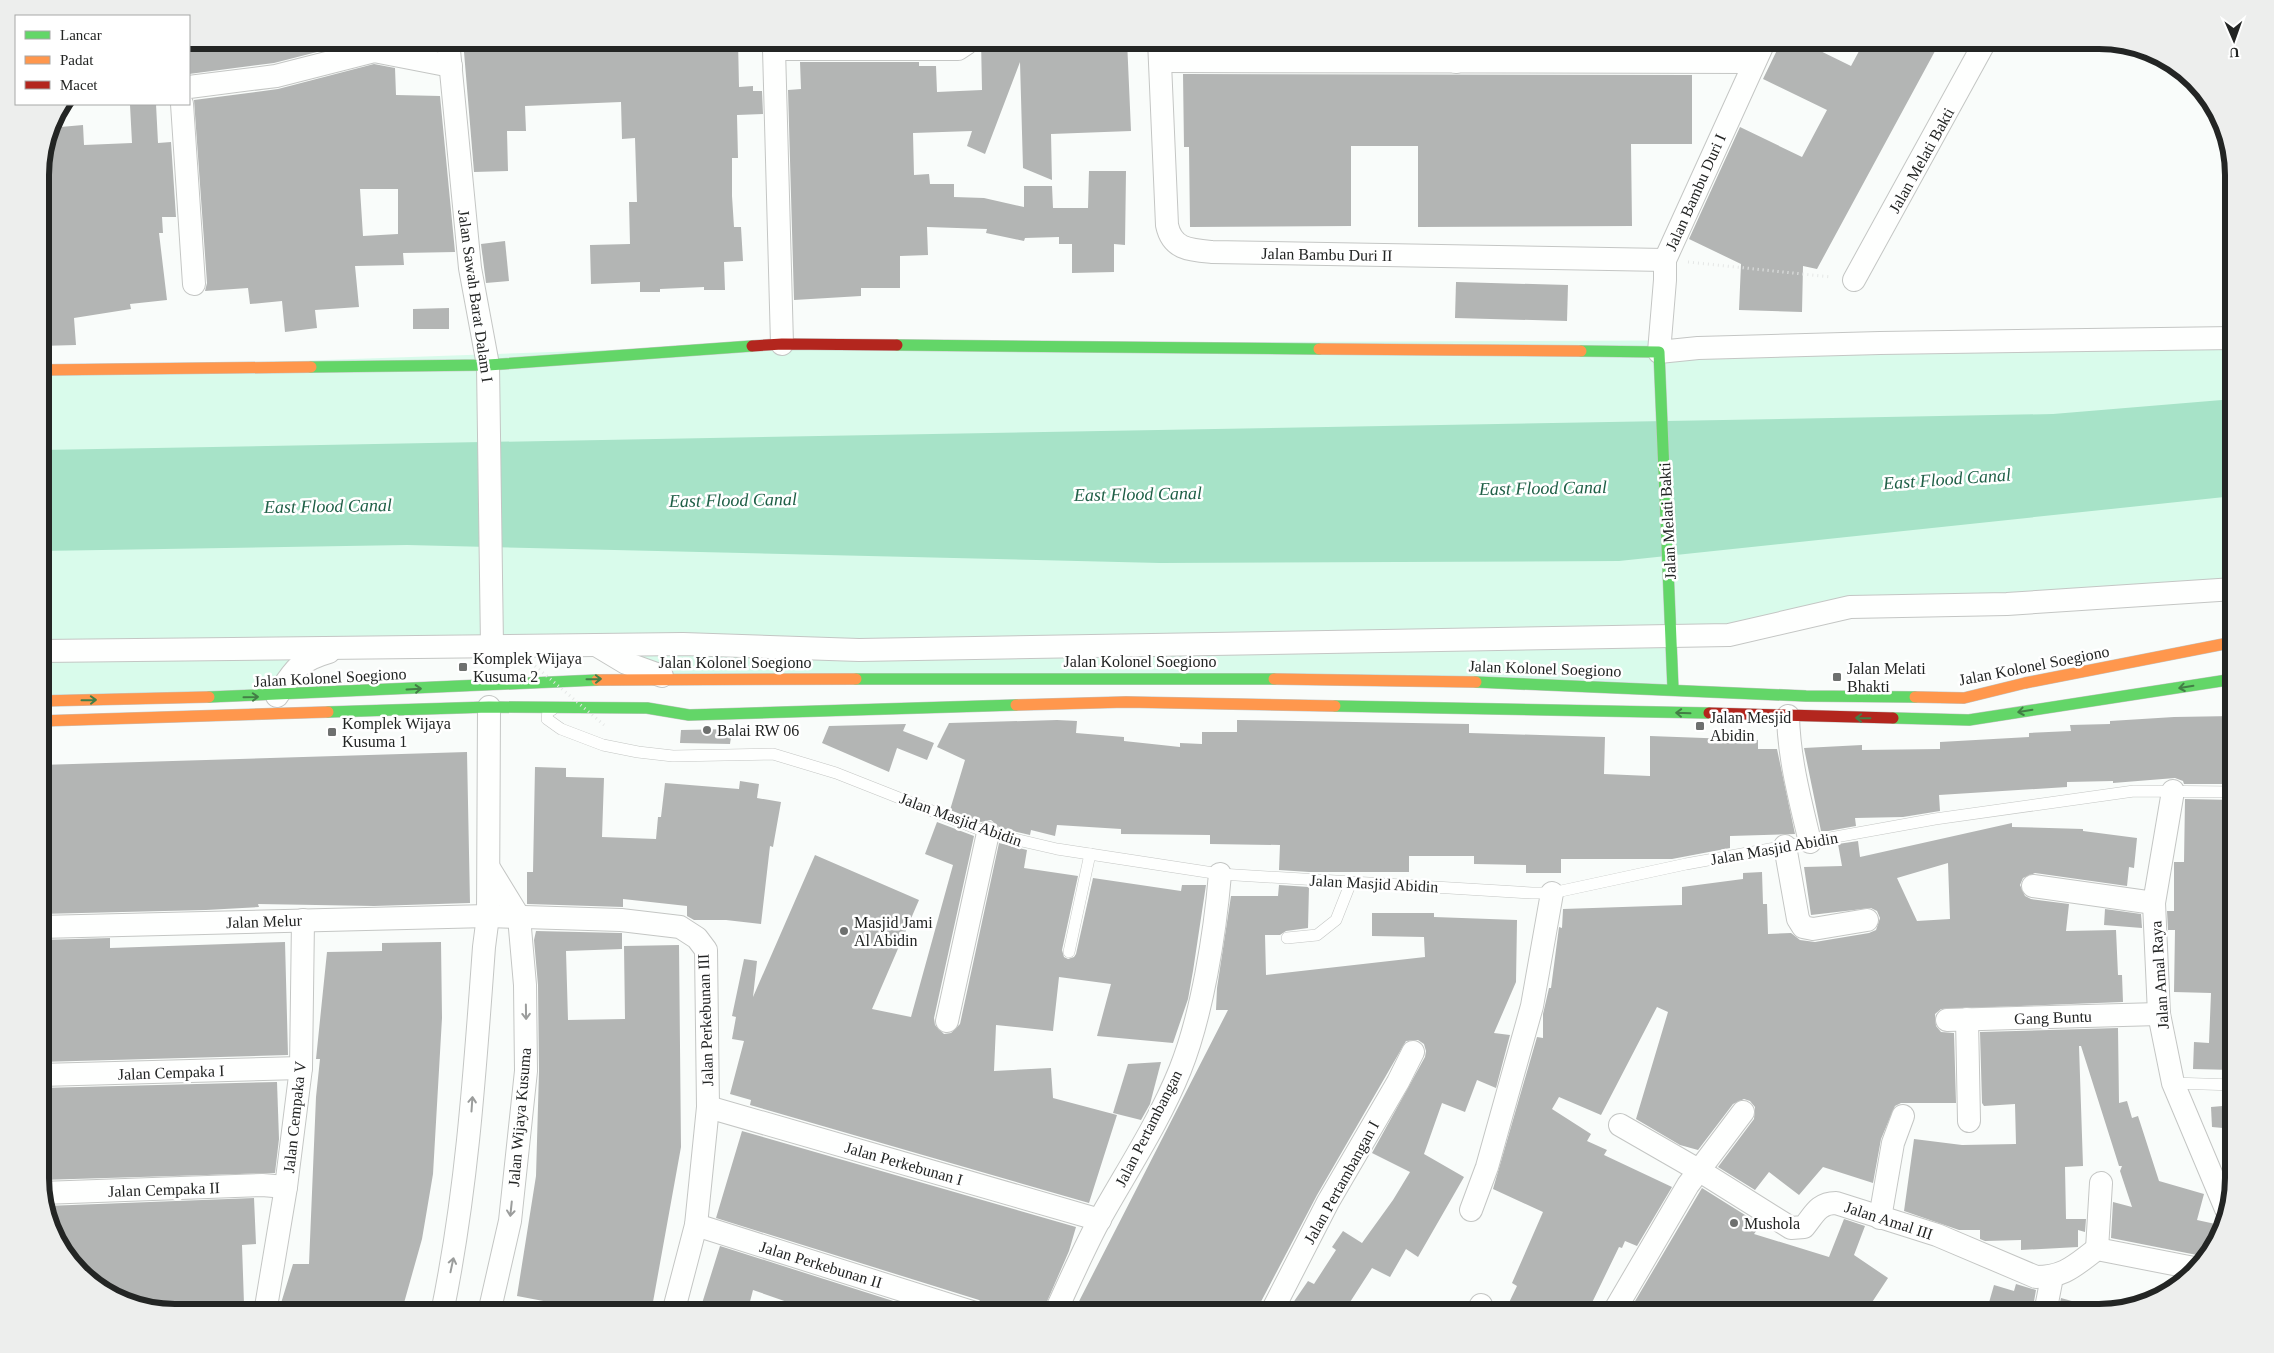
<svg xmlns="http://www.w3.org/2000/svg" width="2274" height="1353" font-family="Georgia,serif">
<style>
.green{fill:#d9fbeb}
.water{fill:#a7e3c8}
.building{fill:#b3b5b4;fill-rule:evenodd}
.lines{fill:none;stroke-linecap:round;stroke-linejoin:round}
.lane-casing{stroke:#c4c6c4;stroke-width:12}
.street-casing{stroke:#c4c6c4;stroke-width:24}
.fast-casing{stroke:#c4c6c4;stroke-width:12}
.slow-casing{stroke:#c4c6c4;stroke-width:12}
.jam-casing{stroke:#c4c6c4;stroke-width:12}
.path{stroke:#e5e7e6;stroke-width:3;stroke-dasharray:1 4;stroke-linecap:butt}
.lane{stroke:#fefffe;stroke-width:11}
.street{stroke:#fefffe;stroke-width:22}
.fast{stroke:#63d668;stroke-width:11}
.slow{stroke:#ff974d;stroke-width:11}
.jam{stroke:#b3261e;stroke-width:11}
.path-bridge{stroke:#e5e7e6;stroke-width:3;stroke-dasharray:1 4;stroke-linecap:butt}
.oneway{stroke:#437e46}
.oneway2{stroke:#9b9d9c}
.poi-dot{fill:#6e706f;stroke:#fff;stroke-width:2}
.labels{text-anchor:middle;stroke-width:5;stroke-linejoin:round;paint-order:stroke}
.street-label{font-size:16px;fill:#232524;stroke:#fff}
.poi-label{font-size:16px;fill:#232524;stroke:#fff;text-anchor:start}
.water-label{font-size:18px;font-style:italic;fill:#1e5f46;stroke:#fff}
.rim{fill:none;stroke:#232524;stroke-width:6}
</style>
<rect width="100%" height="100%" fill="#f9fcfa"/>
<path class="green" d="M2234,338V589L1850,607L1673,635V689L669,678L595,644L313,657L277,696L40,701V370L782,344Z"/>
<path class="water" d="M2234,399V496L1619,561L1160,563L407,545L40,551V450L2053,414Z"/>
<g class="building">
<path d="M189,40H364L274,63L189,74Z"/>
<path d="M463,40H738L739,87L753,86V91H762L763,114L737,115L738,158H732V196L734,227H741L743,261L724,262L725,290H704V287L660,289V292H640V282L591,284L590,245L630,244L629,202H637L635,138L622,139L621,102L525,106L526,131H507L508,171L474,172Z"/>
<path d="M981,40H1127L1131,131L1051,134L1052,180L1023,168L1020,62L985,154L967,146L972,131L913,133L914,175L929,174L930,184H954V197L984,198L1024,207V186H1052L1053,208H1088L1089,171H1126L1125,245L1114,244V272L1072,273V244H1059V237L1025,238L1024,241L986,233L987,229L927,227L928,255L900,256V288H861V296L794,300L788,90L801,89L800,62H919V66H936L937,92L982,90Z"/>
<rect x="1183" y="40" width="140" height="8"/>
<path d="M1384,40H1441L1442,48H1384Z"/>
<path d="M1467,40H1691V49L1468,48Z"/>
<path d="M1782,40H1798L1851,66L1865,40H1941L1817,269L1803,266L1802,312L1739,310L1741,264L1689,239L1740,127L1802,157L1827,110L1763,79Z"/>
<path d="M374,64L395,68L396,95L440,96L455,252L403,253L404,265L355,266L359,307L315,310L317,328L285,332L282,301L250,304L248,288L205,291L207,283L194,100L278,89ZM360,189H398V234L363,236Z"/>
<path d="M1183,74L1692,75V144H1631L1632,226L1418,227V146H1351V226L1190,227L1189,147H1184Z"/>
<path d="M156,104L158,143L171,142L176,217H162L163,233H159L167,300L130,304L131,309L74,318L76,345L40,346V323H51L48,279L40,280V166L49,128L83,125L84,145L132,143L130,105Z"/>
<path d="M505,241L509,281L486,283L481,244Z"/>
<path d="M1456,282L1568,285L1567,321L1455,318Z"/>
<path d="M449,308V329H413V309Z"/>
<path d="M2234,716V784H2184L2183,781L2175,778L2113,783V781L2067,782V787L1939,795L1940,811L1903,817L1855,818L1856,826L1828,831H1821L1804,748L1862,745V750L1940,749V742L2029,737V733L2071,731L2070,725L2110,724V721L2174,717Z"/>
<path d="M1057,720L1077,721L1076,733L1124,737V741L1180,747V743L1202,744V732H1237V720L1469,724V733L1605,737L1604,774L1650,776V736L1758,740V749H1777L1795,834L1730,836V848L1672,859H1561V873H1526V865L1474,864V856H1409V872H1309L1279,870L1280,845L1210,844V835L1121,834V829L1057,825L1055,836L1031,830L1030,835L1000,828L991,820L981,822L950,810L965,760L937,747L949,723Z"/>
<path d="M906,724L903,731L934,743L927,760L897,748L889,772L822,743L829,726Z"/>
<path d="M732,729L730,744L680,743L681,730Z"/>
<path d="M467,752L470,903L374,906L258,904L259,907L206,910L40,914V765Z"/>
<path d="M535,767L566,768V777L604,778L602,837L656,839L658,817H661L665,783L739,789L740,781L759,784L757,798L781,802L773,847L770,846L761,924L726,920H694L687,916V906L623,899V907L527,904V872H533Z"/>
<path d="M2185,799L2234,800V1070L2193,1069L2194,1042L2209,1043L2211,993L2174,992L2175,930H2168L2167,911H2174V862H2184Z"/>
<path d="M937,822L974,836L934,1018L935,1025L944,1034L951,1033L960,1024L999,843L1027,850L1024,868L1078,876L1062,950L1064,957L1068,959L1074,957L1076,954L1093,878L1181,891L1182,885H1206L1193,971L1188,999L1173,1043L1097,1036L1111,984L1059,977L1053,1031L996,1025L994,1071L1051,1068L1053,1098L1117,1115L1089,1203L750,1105L751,1100L730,1094L744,1041L732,1039L736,1017L732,1016L744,959L757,961L753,997L815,855L919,900L872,1009L911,1017L953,865L925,854Z"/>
<path d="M2012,823V827L2083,829V831L2137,838L2134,868L2129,867L2127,886L2035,873L2023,878L2020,885L2025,896L2031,899L2069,904L2066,931L2116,930L2118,975H2122L2123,1002L1941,1009L1935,1014L1936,1026L1941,1032L1954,1033L1956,1103H1901L1895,1106L1881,1139L1873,1183L1823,1167L1799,1195L1769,1172L1755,1190L1718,1167L1754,1119L1755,1107L1750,1101L1744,1099L1733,1104L1698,1150L1680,1145L1636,1119L1668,1012L1657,1007L1601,1115L1559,1097L1552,1109L1591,1134L1587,1141L1607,1150L1604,1155L1672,1187L1637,1246L1625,1241L1622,1248L1619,1247L1587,1313H1504L1517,1286L1512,1283L1543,1212L1493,1189L1537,1037L1543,1038V1014L1549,988H1551L1559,927L1562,928L1563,909L1682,905V887L1743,879V873L1762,872L1763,904H1767L1768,934L1791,933L1800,940L1815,942L1869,933L1876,930L1880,918L1877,911L1871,908L1811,915L1804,867L1842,866L1838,844L1858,841L1860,857ZM1948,863L1950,919L1917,921L1897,878Z"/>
<path d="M1279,885L1309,887L1308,928L1286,931L1280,935H1265L1266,975L1425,957L1424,937L1372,936V913H1434V917L1517,920L1516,982L1494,1033L1510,1035L1496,1088L1477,1080L1465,1112L1442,1103L1424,1154L1464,1177L1418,1257L1406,1249L1390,1277L1372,1268L1343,1313H1286L1308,1281L1314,1284L1336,1250L1332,1247L1343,1231L1362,1243L1393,1200L1410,1172L1372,1153L1425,1057L1426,1051L1424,1044L1418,1040L1406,1041L1317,1195L1255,1313H1073L1228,1010H1216L1217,988L1231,896H1278Z"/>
<path d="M2105,909L2141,914L2142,928L2104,925Z"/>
<path d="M536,931L622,933V949L566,951L568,1020L625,1019L624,946L679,945L681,1147L651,1313H596V1311L517,1296L536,1176L539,1071L538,985L534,940Z"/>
<path d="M110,938V948L285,942L288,1055L40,1062V940Z"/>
<path d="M441,942L442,1018L433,1174L422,1239L404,1303L401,1302L398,1313H278L293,1264H309L316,1097L320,1059H316L327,952L382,951V943Z"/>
<path d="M2118,1028L2119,1103L2127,1101L2132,1118L2138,1116L2159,1181L2204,1194L2197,1220L2220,1225L2214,1248L2203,1259L2197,1255L2111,1238L2113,1202L2132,1207L2120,1171L2122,1166H2119L2081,1046H2079L2083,1166L2065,1167L2066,1219H2086L2085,1232L2078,1230V1247L2021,1250V1240L1985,1241L1980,1239V1230H1959L1904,1211L1914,1139L1962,1145L2016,1144L2015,1104L1984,1106L1982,1103L1980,1032Z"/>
<path d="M1161,1062L1150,1104L1141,1120L1113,1113L1128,1064Z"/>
<path d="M277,1082L279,1139L275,1173L40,1180V1088Z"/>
<path d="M2234,1105V1129L2212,1127L2211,1107Z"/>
<path d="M742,1131L1076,1227L1069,1251L1042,1313H1023L990,1304L988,1313L985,1305L979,1300L716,1218Z"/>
<path d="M1702,1188L1761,1225L1754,1234L1829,1257L1844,1219L1865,1226L1854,1255L1888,1278L1865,1313H1705L1683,1303L1679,1313H1631L1633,1309L1631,1308Z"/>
<path d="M254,1198L256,1244L242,1245L244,1304L152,1307L107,1295L58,1246L46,1206Z"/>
<path d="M720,1246L931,1313H819L753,1290L747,1313H699Z"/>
<path d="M2016,1284L2036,1290L2032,1313H1986L1994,1285L2014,1291Z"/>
<path d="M2061,1298L2093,1307L2092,1313H2058Z"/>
</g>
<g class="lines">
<defs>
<g id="lane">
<path d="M552,710L548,711L547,719L561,729L603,745L638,752L673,756L773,754L836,773L988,833L1057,849L1220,874L1532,893H1552L1686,864L1935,819L2134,791L2234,792"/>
<path d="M1287,938L1317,935L1336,920L1351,882"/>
<path d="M1069,952L1090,854"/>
<path d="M2173,1083L2234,1085"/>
</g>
<g id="street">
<path d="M448,40L470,268L488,365L492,646"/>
<path d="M1159,40L1167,225C1172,249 1189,250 1212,252L1665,260"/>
<path d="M1359,40L1361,61"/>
<path d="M1454,40L1456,62"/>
<path d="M1765,40L1665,260V280L1659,352L1698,348L1880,343L2234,338"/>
<path d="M774,49L782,344"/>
<path d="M774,49H958L967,43L968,40"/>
<path d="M1161,61L1753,62"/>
<path d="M189,87L276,76L374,51L451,66"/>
<path d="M182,104L194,284"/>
<path d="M1854,280L1986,40"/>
<path d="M596,645L626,663L662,676"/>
<path d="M40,651L683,644L859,650L1729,635L1850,607L2007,604L2234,589"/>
<path d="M277,696C294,670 298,661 329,652"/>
<path d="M1788,716C1789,759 1800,800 1810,842"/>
<path d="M2173,791L2154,903L2159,1014L2173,1083L2226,1209"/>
<path d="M1785,846L1798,919L1803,927L1813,929L1867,920"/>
<path d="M489,868L519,917L525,985L526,1071L510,1221L489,1313"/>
<path d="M2033,886L2154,903"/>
<path d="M40,927L488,916L621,920L680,927L697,938L706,950L708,1107L696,1225L673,1313"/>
<path d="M1967,1019L1969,1121"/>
<path d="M1947,1020L2159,1014"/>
<path d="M947,1021L988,833"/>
<path d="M40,1075L301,1068"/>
<path d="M708,1107L1100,1220"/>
<path d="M1620,1125L1700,1171L1791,1228L1804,1227C1814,1215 1818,1203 1836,1203L1937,1235L2036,1277C2065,1277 2075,1265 2097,1249L2194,1268"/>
<path d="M42,1193L262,1185L286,1187"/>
<path d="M1471,1210L1487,1167L1532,1006L1552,893"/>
<path d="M1880,1218L1893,1143L1903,1116"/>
<path d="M696,1225L975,1313"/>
<path d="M2097,1249L2101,1183"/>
<path d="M265,1313L286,1187L301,1068L303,920"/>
<path d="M442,1313C467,1192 475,1070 484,947L488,916L489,707"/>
<path d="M1055,1313C1070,1281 1084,1248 1101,1217C1128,1169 1159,1122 1180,1070C1202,1015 1215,934 1220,874"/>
<path d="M1271,1313L1328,1202L1398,1082L1413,1052"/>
<path d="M1476,1313L1481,1305"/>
<path d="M1613,1313L1688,1185L1743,1112"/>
<path d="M2045,1313L2052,1277"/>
</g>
<g id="fast">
<path d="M897,345L1319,349"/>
<path d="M1581,351L1659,352L1673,689"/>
<path d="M311,367L488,365L752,346"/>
<path d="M856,679H1274"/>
<path d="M1476,682L1806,696L1915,697"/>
<path d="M209,697L597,680"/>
<path d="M1335,706L1709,713"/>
<path d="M328,712L489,707L647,708L689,715L1016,705"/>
<path d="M1893,718L1969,720L2234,679"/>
</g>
<g id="slow">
<path d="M1319,349L1581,351"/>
<path d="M40,370L311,367"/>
<path d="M1274,679L1476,682"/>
<path d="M597,680L856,679"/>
<path d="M1915,697L1964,698L2025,683L2234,642"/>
<path d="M40,701L209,697"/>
<path d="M1016,705L1126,702L1335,706"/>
<path d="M40,721L328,712"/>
</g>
<g id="jam">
<path d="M752,346L782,344L897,345"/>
<path d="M1709,713L1893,718"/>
</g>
</defs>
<use href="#lane" class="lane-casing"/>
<use href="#street" class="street-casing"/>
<use href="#fast" class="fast-casing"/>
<use href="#slow" class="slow-casing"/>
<use href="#jam" class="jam-casing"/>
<path class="path" d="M1688,262L1831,277"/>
<use href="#lane" class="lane"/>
<use href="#street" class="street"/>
<use href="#fast" class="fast"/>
<use href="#slow" class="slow"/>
<use href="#jam" class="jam"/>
<path class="path-bridge" d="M535,666L604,725"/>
</g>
<defs><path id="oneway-shaft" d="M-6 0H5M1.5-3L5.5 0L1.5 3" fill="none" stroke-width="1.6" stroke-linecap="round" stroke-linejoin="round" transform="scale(1.25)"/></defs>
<g class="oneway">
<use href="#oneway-shaft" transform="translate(594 679) rotate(-1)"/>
<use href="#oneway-shaft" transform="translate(2186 687) rotate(171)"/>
<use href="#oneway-shaft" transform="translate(414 689) rotate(-3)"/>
<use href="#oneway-shaft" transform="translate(251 697) rotate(-1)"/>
<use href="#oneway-shaft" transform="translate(89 700) rotate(-1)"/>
<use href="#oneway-shaft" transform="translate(2025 711) rotate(171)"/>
<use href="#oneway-shaft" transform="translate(1683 713) rotate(-178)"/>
<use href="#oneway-shaft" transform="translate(1863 718) rotate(-179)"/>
</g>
<g class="oneway2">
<use href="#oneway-shaft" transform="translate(526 1012) rotate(89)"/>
<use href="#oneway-shaft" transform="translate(472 1104) rotate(-86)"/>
<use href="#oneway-shaft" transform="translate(511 1209) rotate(96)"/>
<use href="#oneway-shaft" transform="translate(452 1265) rotate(-78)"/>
</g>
<g class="poi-dot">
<rect x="458" y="662" width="10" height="10" rx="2.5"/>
<rect x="1832" y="672" width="10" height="10" rx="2.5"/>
<rect x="1695" y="721" width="10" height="10" rx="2.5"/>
<circle cx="707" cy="730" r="5"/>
<rect x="327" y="727" width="10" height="10" rx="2.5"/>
<circle cx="844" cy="931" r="5"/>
<circle cx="1734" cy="1223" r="5"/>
</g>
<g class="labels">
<g class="street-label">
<text transform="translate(1921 160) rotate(-61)" y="6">Jalan Melati Bakti</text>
<text transform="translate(1695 192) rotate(-66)" y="6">Jalan Bambu Duri I</text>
<text transform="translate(1327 254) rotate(1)" y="6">Jalan Bambu Duri II</text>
<text transform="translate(476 296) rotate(82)" y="6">Jalan Sawah Barat Dalam I</text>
<text transform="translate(1667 521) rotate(-93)" y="6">Jalan Melati Bakti</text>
<text x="1140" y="667">Jalan Kolonel Soegiono</text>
<text x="735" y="668">Jalan Kolonel Soegiono</text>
<text transform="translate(2034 665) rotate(-11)" y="6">Jalan Kolonel Soegiono</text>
<text transform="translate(1545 668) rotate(2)" y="6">Jalan Kolonel Soegiono</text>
<text transform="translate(330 677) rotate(-3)" y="6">Jalan Kolonel Soegiono</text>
<text transform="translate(961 819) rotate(20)" y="6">Jalan Masjid Abidin</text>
<text transform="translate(1774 848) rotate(-10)" y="6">Jalan Masjid Abidin</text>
<text transform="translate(1374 883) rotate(3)" y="6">Jalan Masjid Abidin</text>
<text transform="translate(264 921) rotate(-2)" y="6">Jalan Melur</text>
<text transform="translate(2159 975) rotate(-94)" y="6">Jalan Amal Raya</text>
<text transform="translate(2053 1017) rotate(-2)" y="6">Gang Buntu</text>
<text transform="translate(705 1020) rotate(-92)" y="6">Jalan Perkebunan III</text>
<text transform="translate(171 1072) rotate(-2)" y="6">Jalan Cempaka I</text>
<text transform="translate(294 1117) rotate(-84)" y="6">Jalan Cempaka V</text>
<text transform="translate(519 1117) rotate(-85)" y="6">Jalan Wijaya Kusuma</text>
<text transform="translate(1148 1128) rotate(-63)" y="6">Jalan Pertambangan</text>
<text transform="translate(904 1163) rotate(16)" y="6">Jalan Perkebunan I</text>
<text transform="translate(1341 1182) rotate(-61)" y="6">Jalan Pertambangan I</text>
<text transform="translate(164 1189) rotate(-2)" y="6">Jalan Cempaka II</text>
<text transform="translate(1889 1220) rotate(18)" y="6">Jalan Amal III</text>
<text transform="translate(821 1264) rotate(17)" y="6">Jalan Perkebunan II</text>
</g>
<g class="poi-label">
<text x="473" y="664">Komplek Wijaya<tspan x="473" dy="18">Kusuma 2</tspan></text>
<text x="1847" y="674">Jalan Melati<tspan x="1847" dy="18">Bhakti</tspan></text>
<text x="1710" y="723">Jalan Mesjid<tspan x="1710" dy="18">Abidin</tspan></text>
<text x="342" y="729">Komplek Wijaya<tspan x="342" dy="18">Kusuma 1</tspan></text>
<text x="717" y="736">Balai RW 06</text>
<text x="854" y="928">Masjid Jami<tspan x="854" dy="18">Al Abidin</tspan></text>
<text x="1744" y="1229">Mushola</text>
</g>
<g class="water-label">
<text transform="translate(1947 479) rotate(-4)" y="6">East Flood Canal</text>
<text transform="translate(1543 488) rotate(-1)" y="6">East Flood Canal</text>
<text transform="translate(1138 494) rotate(-1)" y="6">East Flood Canal</text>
<text transform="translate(733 500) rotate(-1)" y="6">East Flood Canal</text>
<text transform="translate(328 506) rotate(-1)" y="6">East Flood Canal</text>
</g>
</g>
<path d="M0 0H2274V1353H0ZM175 49H2099A126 126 0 0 1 2225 175V1178A126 126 0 0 1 2099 1304H175A126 126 0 0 1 49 1178V175A126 126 0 0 1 175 49Z" fill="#edeeed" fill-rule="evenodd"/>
<path class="rim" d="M175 49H2099A126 126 0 0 1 2225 175V1178A126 126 0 0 1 2099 1304H175A126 126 0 0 1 49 1178V175A126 126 0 0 1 175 49Z"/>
<rect x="15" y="15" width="175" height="90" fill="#ffffff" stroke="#a7a8a7"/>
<rect x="25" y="31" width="25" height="8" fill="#63d668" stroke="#a7a8a7"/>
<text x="60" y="40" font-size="15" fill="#232524">Lancar</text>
<rect x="25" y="56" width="25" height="8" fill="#ff974d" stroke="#a7a8a7"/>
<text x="60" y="65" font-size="15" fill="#232524">Padat</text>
<rect x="25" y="81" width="25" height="8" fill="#b3261e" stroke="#a7a8a7"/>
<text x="60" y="90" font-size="15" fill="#232524">Macet</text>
<g transform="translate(2234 40) rotate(178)" stroke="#ffffff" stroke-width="4" paint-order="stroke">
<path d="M0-4L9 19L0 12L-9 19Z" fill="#232524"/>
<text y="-8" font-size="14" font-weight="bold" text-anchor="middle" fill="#232524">U</text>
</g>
</svg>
